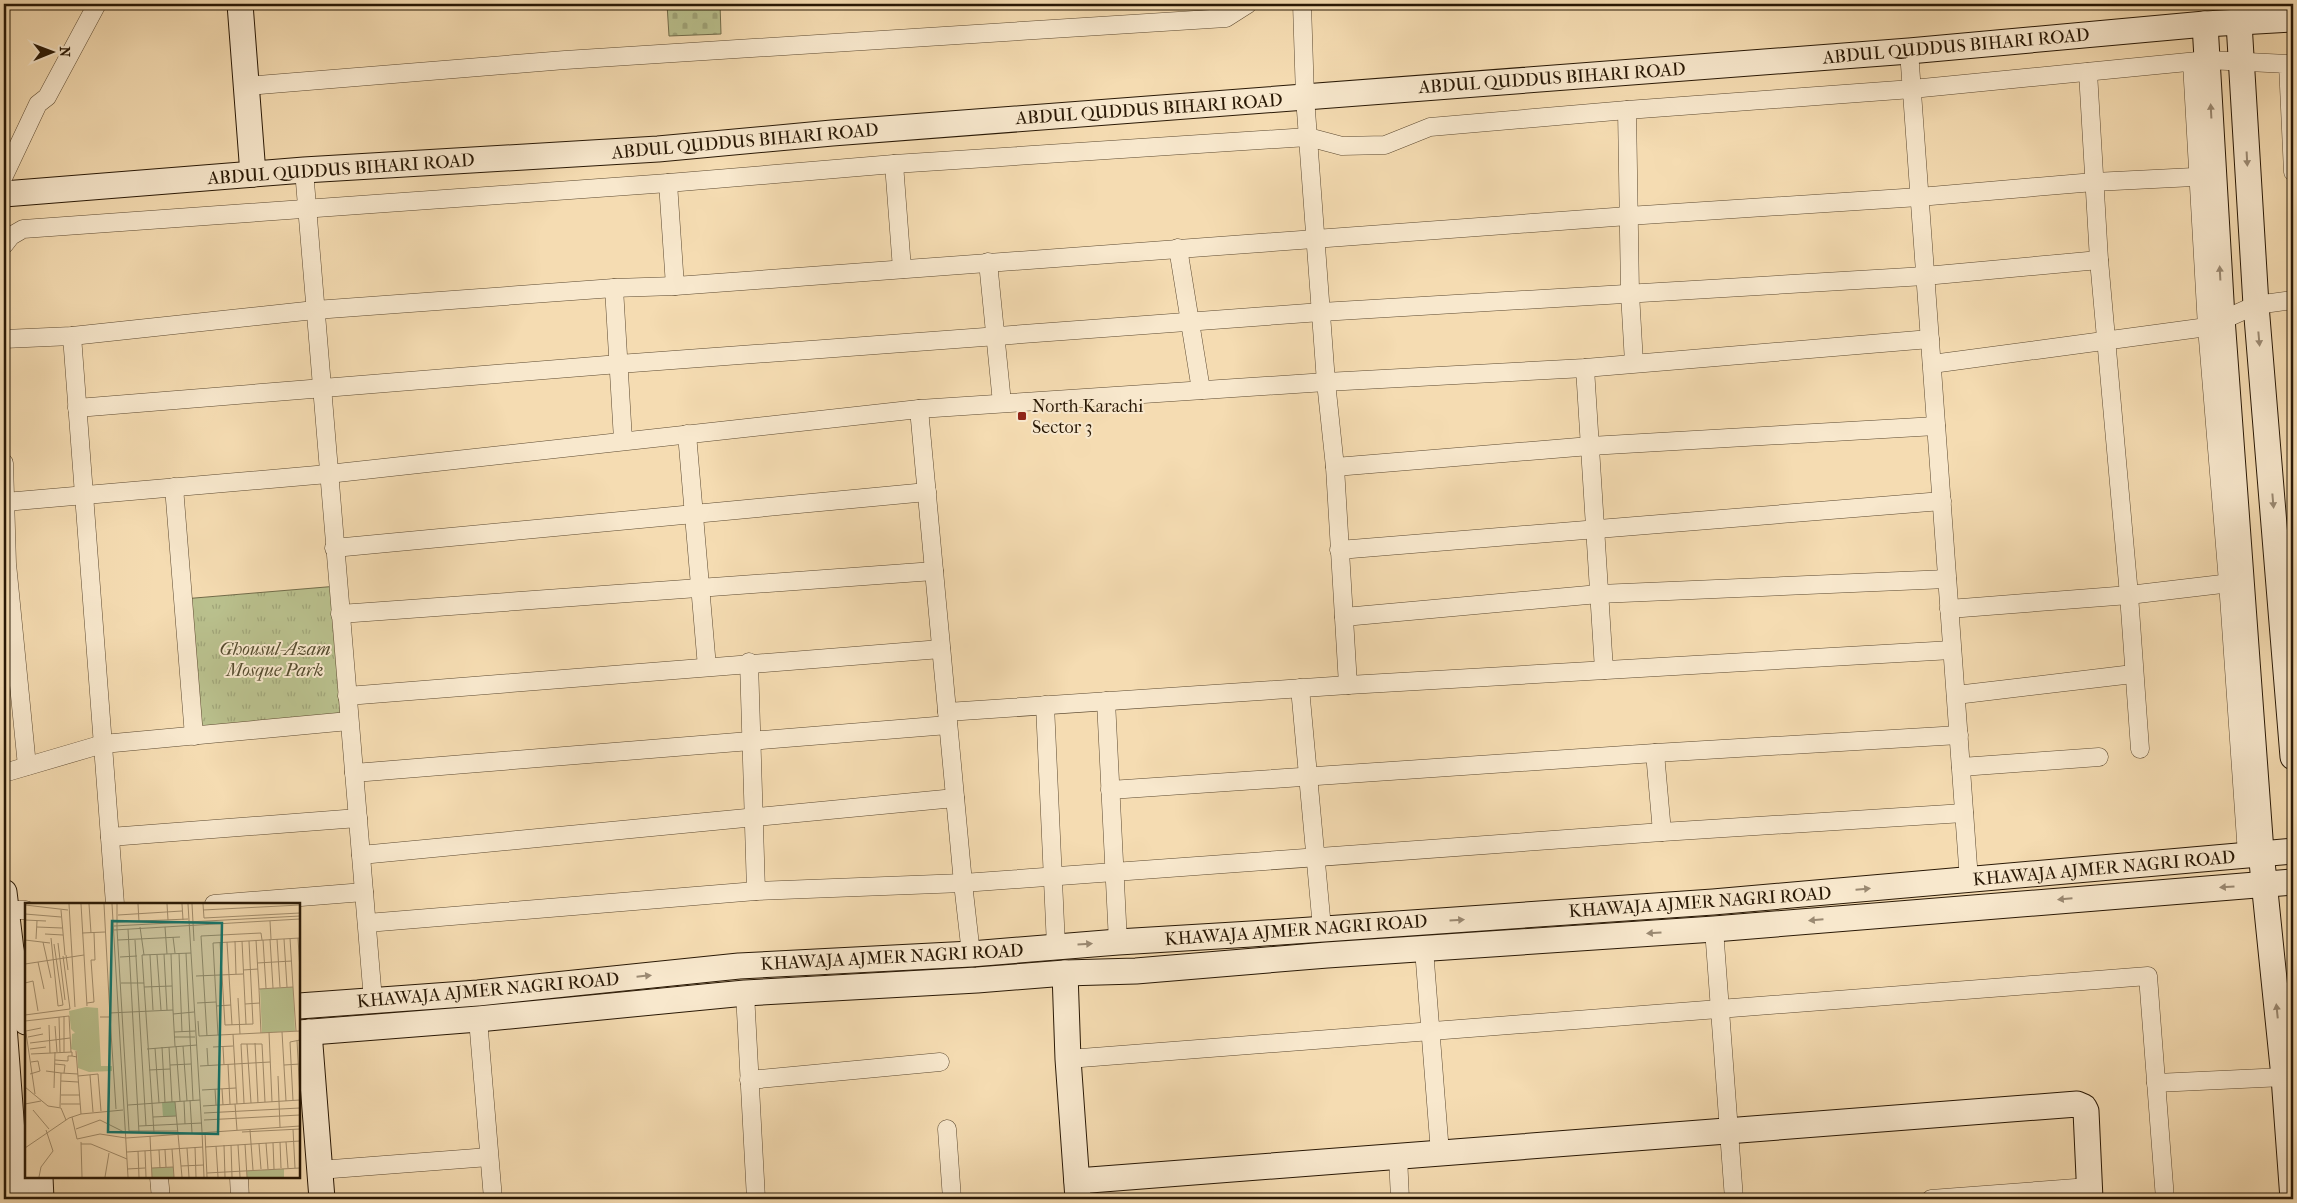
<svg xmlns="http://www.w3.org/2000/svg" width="2297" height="1203" font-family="'IM FELL French Canon',serif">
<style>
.cemetery{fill:url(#cemetery-stones);stroke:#726c4a}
.park{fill:url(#park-tufts);stroke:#726c4a}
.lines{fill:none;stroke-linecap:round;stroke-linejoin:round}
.street-casing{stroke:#5c4930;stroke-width:19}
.secondary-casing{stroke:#291805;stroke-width:27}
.street{stroke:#f8e8cd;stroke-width:18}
.secondary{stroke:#f8e8cd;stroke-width:25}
.oneway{fill:#9b8a73}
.poi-dot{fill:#8f2418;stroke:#f8e8cd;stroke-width:2}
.labels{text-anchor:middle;stroke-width:4;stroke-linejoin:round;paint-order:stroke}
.street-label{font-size:18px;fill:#291805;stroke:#f8e8cd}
.poi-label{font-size:18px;fill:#291805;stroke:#f8e8cd;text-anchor:start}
.park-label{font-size:18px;font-style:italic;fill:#544b2e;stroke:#f8e8cd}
.inset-road{fill:none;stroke:#a38e6d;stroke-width:1}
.view{fill:#0f766e;fill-opacity:0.15;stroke:#0f766e;stroke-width:2.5}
.inset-edge{fill:none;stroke:#291805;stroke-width:2.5}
</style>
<defs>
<pattern id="cemetery-stones" width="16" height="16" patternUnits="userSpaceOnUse" patternTransform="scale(1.25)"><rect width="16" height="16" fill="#bac18e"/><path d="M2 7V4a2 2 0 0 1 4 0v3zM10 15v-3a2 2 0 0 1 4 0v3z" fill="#a0a579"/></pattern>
<pattern id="park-tufts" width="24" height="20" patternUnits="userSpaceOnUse" patternTransform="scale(1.25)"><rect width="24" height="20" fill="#bac18e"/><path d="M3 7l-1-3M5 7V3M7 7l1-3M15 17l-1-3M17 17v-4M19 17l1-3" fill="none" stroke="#a0a579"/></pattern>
</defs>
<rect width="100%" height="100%" fill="#f5dcb2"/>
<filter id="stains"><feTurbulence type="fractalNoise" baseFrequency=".004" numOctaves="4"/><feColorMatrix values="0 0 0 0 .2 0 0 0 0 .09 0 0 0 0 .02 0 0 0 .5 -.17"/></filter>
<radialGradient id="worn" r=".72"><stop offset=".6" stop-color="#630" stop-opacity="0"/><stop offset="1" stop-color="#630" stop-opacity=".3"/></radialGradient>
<path class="cemetery" d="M667,4H720L721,34L669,36Z"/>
<path class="park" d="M338,586L349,721L194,736L183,599Z"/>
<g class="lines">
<defs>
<g id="street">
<path d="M1909,51L1969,880"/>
<path d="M2192,63L2207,327L2228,582L2247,854"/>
<path d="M2088,72L2099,260L2129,595L2140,749"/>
<path d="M246,86L565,60L1226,18L1248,4"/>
<path d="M1627,110L1630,293L1634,363"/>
<path d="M894,164L902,269"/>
<path d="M304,170L373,1000"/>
<path d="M4,176L38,104L47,97L97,4"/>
<path d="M668,183L675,286"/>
<path d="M4,245L11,236L23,229L668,183L894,164L1308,137L1342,146L1385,145L1430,127L1627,110L1912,89L2208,60L2288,64L2293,172"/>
<path d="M1178,248L1201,390"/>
<path d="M988,262L1002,403"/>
<path d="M614,288L623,440"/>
<path d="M72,336L115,904"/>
<path d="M4,339L72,336L315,310L614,288L675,286L1628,216L1919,197L2094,182L2214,176"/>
<path d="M1932,364L2207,327L2256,305L2293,300"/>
<path d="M1585,368L1604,670"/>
<path d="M77,408L619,364L1321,312L1925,276L2099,260"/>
<path d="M919,409L963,883L971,954"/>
<path d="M687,434L707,667"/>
<path d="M4,463L7,564L27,766"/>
<path d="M1335,467L1590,446L1936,426"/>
<path d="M174,487L194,736"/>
<path d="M5,502L328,474L919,409L1326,382L1585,368L1930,339"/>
<path d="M334,548L927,492"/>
<path d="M1339,550L1942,501"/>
<path d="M1949,609L2129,595L2239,582"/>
<path d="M340,614L934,571"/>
<path d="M1344,617L1599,594L1947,579"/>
<path d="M749,662L756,891"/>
<path d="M1348,685L1952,650"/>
<path d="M1300,688L1322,928"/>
<path d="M1956,695L2133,674"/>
<path d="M347,696L941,649"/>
<path d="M1106,701L1118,942"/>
<path d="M1045,705L1056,946"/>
<path d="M947,712L1348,685L1335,467L1326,382L1305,97L1302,4"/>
<path d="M1655,753L1662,832"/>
<path d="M1961,767L2099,757"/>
<path d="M4,773L103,744L349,721"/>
<path d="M354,773L948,725"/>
<path d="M1110,790L1655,753L1959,735"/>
<path d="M110,837L358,818"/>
<path d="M361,855L955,798"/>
<path d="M214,904L364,892"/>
<path d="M6,910H26"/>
<path d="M367,923L756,891L963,883L1662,832L1964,813"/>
<path d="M1714,929L1734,1199"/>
<path d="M1424,949L1440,1153"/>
<path d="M745,993L756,1199"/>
<path d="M478,1019L493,1199"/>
<path d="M1068,1059L2148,976L2165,1199"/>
<path d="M749,1080L940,1062"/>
<path d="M2156,1083L2284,1077"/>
<path d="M947,1129L952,1199"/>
<path d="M1398,1156L1400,1199"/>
<path d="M319,1170L489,1157"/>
<path d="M159,1177L161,1199"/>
<path d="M239,1177L240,1199"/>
<path d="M1931,1199L2089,1187"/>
</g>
<g id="secondary">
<path d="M240,4L253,174"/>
<path d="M2239,23L2256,305L2293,757"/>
<path d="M2205,24L2222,318L2261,852L2284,1077L2293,1199"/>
<path d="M4,194L304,170L658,149L832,133L1909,51L2205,24L2293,19"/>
<path d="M4,892L11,950L26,1022"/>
<path d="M11,950L4,1026L17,1199"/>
<path d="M1065,973L1068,1059L1078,1199"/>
<path d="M299,1006L478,993L739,966L971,954L1118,942L1251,934L1713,902L2293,851"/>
<path d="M309,1032L322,1199"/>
<path d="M299,1033L478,1019L745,993L977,980L1065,973L1136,971L1327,955L1714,929L2293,882"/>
<path d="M40,1177L41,1199"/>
<path d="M1077,1181L2077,1104L2084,1107L2086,1111L2090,1199"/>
</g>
</defs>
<use href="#street" class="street-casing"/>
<use href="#secondary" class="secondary-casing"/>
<use href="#street" class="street"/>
<use href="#secondary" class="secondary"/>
</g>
<defs><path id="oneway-solid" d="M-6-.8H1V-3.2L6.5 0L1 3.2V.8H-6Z" transform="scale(1.25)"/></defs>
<g class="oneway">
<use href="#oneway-solid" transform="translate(2211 111) rotate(-93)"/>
<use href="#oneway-solid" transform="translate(2247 159) rotate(87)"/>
<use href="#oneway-solid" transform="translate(2220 273) rotate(-93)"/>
<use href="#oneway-solid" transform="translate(2259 339) rotate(85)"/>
<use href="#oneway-solid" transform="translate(2273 501) rotate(85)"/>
<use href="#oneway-solid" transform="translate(2227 887) rotate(176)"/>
<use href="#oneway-solid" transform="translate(1863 889) rotate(-5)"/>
<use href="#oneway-solid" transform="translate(2065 899) rotate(175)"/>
<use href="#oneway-solid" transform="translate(1457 920) rotate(-4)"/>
<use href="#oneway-solid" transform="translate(1816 920) rotate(175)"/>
<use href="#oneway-solid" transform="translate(1654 933) rotate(176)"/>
<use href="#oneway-solid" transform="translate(1085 944) rotate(-4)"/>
<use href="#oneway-solid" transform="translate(644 976) rotate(-6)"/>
<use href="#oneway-solid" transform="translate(2277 1011) rotate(-96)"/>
</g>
<rect class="poi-dot" x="1017" y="411" width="10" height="10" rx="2.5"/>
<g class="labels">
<g class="street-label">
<text transform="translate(1956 46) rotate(-5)" y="6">ABDUL QUDDUS BIHARI ROAD</text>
<text transform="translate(1552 78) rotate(-4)" y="6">ABDUL QUDDUS BIHARI ROAD</text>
<text transform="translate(1149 109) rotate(-4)" y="6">ABDUL QUDDUS BIHARI ROAD</text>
<text transform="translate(745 141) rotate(-5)" y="6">ABDUL QUDDUS BIHARI ROAD</text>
<text transform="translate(341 169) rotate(-4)" y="6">ABDUL QUDDUS BIHARI ROAD</text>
<text transform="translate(2104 868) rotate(-5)" y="6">KHAWAJA AJMER NAGRI ROAD</text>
<text transform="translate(1700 902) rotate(-4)" y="6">KHAWAJA AJMER NAGRI ROAD</text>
<text transform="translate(1296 930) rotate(-4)" y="6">KHAWAJA AJMER NAGRI ROAD</text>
<text transform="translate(892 957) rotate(-3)" y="6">KHAWAJA AJMER NAGRI ROAD</text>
<text transform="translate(488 990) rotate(-5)" y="6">KHAWAJA AJMER NAGRI ROAD</text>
</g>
<g class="poi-label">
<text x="1032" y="412">North Karachi<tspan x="1032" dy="21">Sector 3</tspan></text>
</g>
<g class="park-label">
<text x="275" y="655">Ghousul-Azam<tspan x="275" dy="21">Mosque Park</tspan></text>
</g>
</g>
<g transform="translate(25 903)">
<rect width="275" height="275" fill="#f5dcb2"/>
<path d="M61,104L73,105L76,163H87V168L64,169L53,165L52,148L46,146L47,131L50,130L46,126L44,108Z" fill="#bac18e"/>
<path d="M268,84L270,128L237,130L235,86ZM150,198L151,213L138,214L137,199ZM148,264L149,274H127V265ZM259,266V274H222V268Z" fill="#bac18e"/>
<path class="inset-road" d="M44,1L50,104M56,1L62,103M64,1L66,30M87,1L103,274M92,1V19M113,1L114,19M142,1L143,17M157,1L158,17M163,1L177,229M167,1L169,38M178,1L179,15L275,10M0,2L43,7M36,7L40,52M178,7L275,2M0,11L36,14M93,12L157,8M0,17L21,18M245,18L246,36M89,23L275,13M12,24L37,25M115,24L119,52M140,24L142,51M103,26L114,230M89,27L275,16M57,30L80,29M20,31L38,32M148,34L150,50M26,35L33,103L38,102L29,41M265,35L268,84M273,35L275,68M11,36L12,18M245,36L248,85M252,36L255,84M259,36L262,84M0,37L25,40M93,37L155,34M110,37L121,223M231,37L234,86M238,37L241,85M210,38L211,71M217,38L221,121M18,39L26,75M195,39L200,122L228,121L224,38M202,39L207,122M33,40L40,97M154,50L157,129M161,50L168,197M139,51L142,107M146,51L148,107M41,52L43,67M117,52L129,230M117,52L166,50M125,52L128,107M132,52L136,107M95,54L112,53M13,59L19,86M232,60L267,58M0,61L59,52M218,67L233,66M171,73L218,71M0,80L8,78L13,108M96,80H119M119,84L147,83M213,95L215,131M62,100L69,99L66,57H70L69,30M172,100L191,99M220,101L235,100M191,103L206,102M84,110L148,107L150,143M148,111L169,109M0,112L45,106L38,53M39,113V149M34,114L35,149M75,114H85L79,1M85,114L91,206M0,118L44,113L46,149M173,118L174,133M24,122L25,150M0,123L10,191M30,123L32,149M1,128L16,125M149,129L170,128M244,129L247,199M257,129L261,198M236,130L234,86L268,84L271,128M208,131L212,201M193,132L188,40L275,35M174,133L275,128M182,133L176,33L236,30L237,37M3,134L18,131M149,134H170M272,137L275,195M5,140L45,135M230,140L233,200M222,141L226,200M151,143L155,198M158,143L162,198M137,144L140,199M144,144L147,199M188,144L208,143M198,144L199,162M130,145L134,200M182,145L183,162M5,146L21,144M122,146L172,142M51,148L56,211M6,151L47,149V153L52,154M30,157L43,158V153H47M30,161L40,162L39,170M203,161L205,201M145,162L166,161M259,162L275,161M175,163L245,159M124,167L145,166M21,168L36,170M5,171L15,168L13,158L6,159M65,172L68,209M53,173L73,171L76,208M253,173L255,224M36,178L53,179M0,184L23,203L36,205L41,217M29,185L30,149M190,186L191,202M197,186L198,202M177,187L211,185M36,192H54M165,197L167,230M159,198L160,221M268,198L265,139L275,137M150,199L157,274M219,200L216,141H237L240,199M0,201L16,198M36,201H55M210,201L212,227M103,202L175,197M178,203L275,197M35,204L36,170L53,171M8,207L24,226M179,210L275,205M47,214L52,236L75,231L101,235M128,214L151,213M179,217L275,212M114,223L177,220M51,226L75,217L101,230M268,226L270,265M225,227L228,267M153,228H104L92,26V19L163,16M177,229L179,274M217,229L275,226M180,230L182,274M125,233L127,274M101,235L275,223M56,239L57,274M255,239L256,265M261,239L263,265M241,240L243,266M248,240L249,266M56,241H66L102,256M220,241L222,274M234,241L236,266M199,242L200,274M206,242L207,274M213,242L215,274M191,243L193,274M170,244L171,274M180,244L275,238M0,245L44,215L56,211L98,207M162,245L164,274M147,246L149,274M134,247L135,265M140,247L141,264M113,248L114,274M120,248L121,274M102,249L178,244M156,263L179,262M127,265L148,264M102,266L120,265M182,270L275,265M14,274L16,264L28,248L21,227M80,274L84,250"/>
<path class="view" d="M87,18L197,20L193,231L83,229Z"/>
<rect width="275" height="275" class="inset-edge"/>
</g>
<rect width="2297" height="1203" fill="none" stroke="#f5dcb2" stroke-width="20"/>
<rect x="5" y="5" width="2287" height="1193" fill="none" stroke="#291805" stroke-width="2.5"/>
<rect x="10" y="10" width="2277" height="1183" fill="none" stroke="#291805"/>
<g transform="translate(52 52) rotate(89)" stroke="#f8e8cd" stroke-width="4" paint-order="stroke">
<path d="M0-4L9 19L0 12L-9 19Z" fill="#291805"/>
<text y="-8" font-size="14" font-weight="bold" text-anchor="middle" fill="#291805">N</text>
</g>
<rect width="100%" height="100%" filter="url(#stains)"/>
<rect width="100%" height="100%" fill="url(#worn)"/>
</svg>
